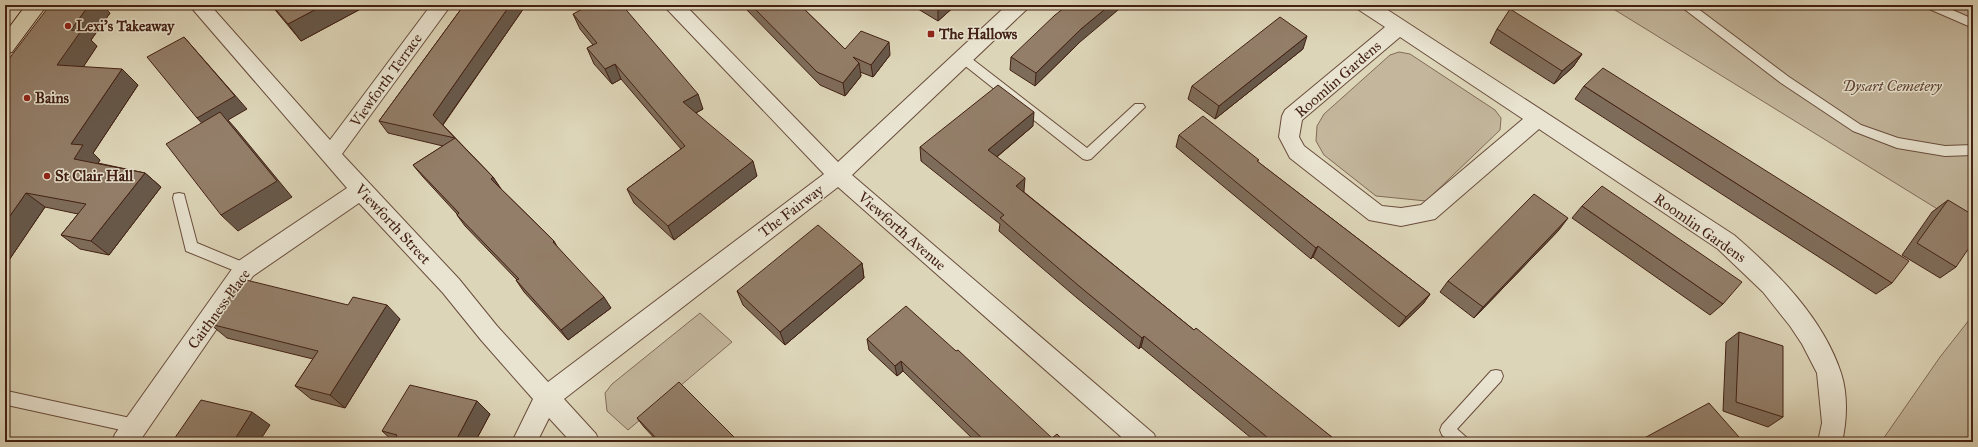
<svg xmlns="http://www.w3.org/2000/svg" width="1978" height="447" font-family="'IM FELL Great Primer',serif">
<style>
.green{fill:#c3b69c;stroke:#826b58}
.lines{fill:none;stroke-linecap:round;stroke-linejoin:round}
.service-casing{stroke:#694d3c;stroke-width:2}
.minor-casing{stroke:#694d3c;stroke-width:2}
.primary-casing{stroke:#422013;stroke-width:2}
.service{fill:#e9e4d1;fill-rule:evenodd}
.minor{fill:#e9e4d1;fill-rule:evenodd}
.primary{fill:#ddd5b8;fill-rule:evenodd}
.wall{fill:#7e6c5a;stroke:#422013}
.shaded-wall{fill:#67584a;stroke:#422013}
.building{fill:#937e69;stroke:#422013}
.poi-dot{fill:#8f2418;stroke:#e9e4d1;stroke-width:1.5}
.labels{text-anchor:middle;stroke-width:3;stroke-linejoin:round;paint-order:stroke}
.poi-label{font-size:15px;font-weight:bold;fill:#422013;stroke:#e9e4d1;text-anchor:start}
.street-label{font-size:15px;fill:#422013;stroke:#e9e4d1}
.park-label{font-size:15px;font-style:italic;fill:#624635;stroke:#e9e4d1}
</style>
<rect width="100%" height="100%" fill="#ddd5b8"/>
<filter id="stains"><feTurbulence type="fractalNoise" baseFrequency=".005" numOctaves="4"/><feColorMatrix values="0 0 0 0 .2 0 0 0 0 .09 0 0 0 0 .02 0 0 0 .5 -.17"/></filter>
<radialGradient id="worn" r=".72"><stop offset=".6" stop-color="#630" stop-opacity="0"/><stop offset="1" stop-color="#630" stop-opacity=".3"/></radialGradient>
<g class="green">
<path d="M1607,5H1973V231Z"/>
<path d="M1399,52L1410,54L1495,110L1501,118L1500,130L1426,201L1376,196L1324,155L1316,141L1317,126L1324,114L1390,55Z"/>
<path d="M700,313L732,342L628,430L607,411L605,393L612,384Z"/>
<path d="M1973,315V442H1881L1940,357Z"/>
</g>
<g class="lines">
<defs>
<g id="service">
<path d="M1679,5H1693L1789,77L1861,125L1898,138L1945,146L1973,145V155L1945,156L1897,148L1853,131L1781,83Z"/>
<path d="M1925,5H1941L1973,19V28L1927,8Z"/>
<path d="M963,54L967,55L1087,148L1135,104H1143L1145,107L1091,159L1087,160L1083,159L959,61L957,58L959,55Z"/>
<path d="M179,193L184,194L185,198L197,243L250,265L252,269L250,273L245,275L186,251L173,198L174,194Z"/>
<path d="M1496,370L1501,371L1503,376L1501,381L1457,429L1466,437L1468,442H1450L1442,435L1440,430L1442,425L1491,371Z"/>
<path d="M7,391L135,419L140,421L142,426L140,431L135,433L7,405L5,404V392Z"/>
</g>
<g id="minor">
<path d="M189,5H210L330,140L431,5H451L342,154L459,279L497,326L548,382L824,174L663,5H685L838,162L1007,5H1029L1026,10L852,175L1154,434L1157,442H1127L838,187L564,399L596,434L599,442H571L549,418L537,442H512L533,399L481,340L443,293L359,203L253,276L139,442H112L115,434L237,262L347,188Z"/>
<path d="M1356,5H1380L1734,235C1777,272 1823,318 1841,373C1848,394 1847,421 1842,442H1818L1822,423L1817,373L1802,344L1790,326L1763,292L1718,249L1539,129L1435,219L1401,226L1369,220L1290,158L1279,137L1282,116L1285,110L1385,27L1359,10ZM1400,37L1523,119L1421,205L1401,208L1382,206L1304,146L1299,137L1302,120Z"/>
</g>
<path id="primary" d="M26,5H47L12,52L5,54V33Z"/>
</defs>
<use href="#service" class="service-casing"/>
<use href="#minor" class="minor-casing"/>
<use href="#primary" class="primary-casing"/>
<use href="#service" class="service"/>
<use href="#minor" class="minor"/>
<use href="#primary" class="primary"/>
</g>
<g class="wall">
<path d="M271,5H368L301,41Z"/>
<path d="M464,5H526L443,125L493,177L501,189L554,241L558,248L611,308L568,340L524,292L516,280H517L465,226L457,215V214L423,177L413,165L443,146L388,133L379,121Z"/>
<path d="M742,5H800L845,49L890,55L873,77L860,72L861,76L845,96L820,85Z"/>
<path d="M913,5H956L938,21L913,6Z"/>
<path d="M110,13L91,40L97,46L83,67L138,85L93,153L100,160L98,163L145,173L161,187L109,255L80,249L61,235L78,214L45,207L5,266V64Z"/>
<path d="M573,14L703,109L696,113L757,176L674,240L634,203L627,189L681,149L621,79L612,84L594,64L587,48L593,45L580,29Z"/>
<path d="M1497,29L1582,54L1573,67L1554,84L1490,43Z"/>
<path d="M1080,42L1035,86L1010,70L1011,57Z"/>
<path d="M1303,49L1215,119L1188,99L1192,86Z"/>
<path d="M1584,86L1892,283L1876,294L1575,99Z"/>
<path d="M1033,126L997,157L1024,191V192L1194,330L1338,442H1256L1141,347L1139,349L1077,298L999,231L1000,224L921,161L920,147Z"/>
<path d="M1179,135L1258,162L1430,294L1423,304L1399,327L1313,257L1311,259L1176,147Z"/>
<path d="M1948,200L1956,267L1940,278L1902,255L1932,212Z"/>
<path d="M1582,206L1723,304L1710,315L1572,218Z"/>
<path d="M1559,230L1474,318L1440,292L1448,281Z"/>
<path d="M862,263L864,278L785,345L743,305L737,291Z"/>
<path d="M400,319L345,408L311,399L295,386L313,359L227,338L210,324Z"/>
<path d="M1739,332L1783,417L1768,427L1723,411L1726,342Z"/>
<path d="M867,339L1052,438L1065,442H976L903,371L897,376L869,350Z"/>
<path d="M490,414L475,442H392L393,441L382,431Z"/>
<path d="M637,418L739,442H658L644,427Z"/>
</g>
<g class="shaded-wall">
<path d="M89,5H102L110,13L91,40L97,46L74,81L57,65L71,30Z"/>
<path d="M324,5H368L301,41L288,24Z"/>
<path d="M510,5H526L441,127L433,115Z"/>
<path d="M941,5H956L938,21V8Z"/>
<path d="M1110,5H1124L1080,42L1035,86L1036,73L1081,29Z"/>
<path d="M1307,36L1303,49L1215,119L1219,106Z"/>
<path d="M184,37L247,109L228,120L236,129L292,197L238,231L221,215L209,131L197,118Z"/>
<path d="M889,42L890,55L873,77L871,65Z"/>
<path d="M1582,54L1573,67L1554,84L1562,71Z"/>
<path d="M859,63L861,76L845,96L843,83Z"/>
<path d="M615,64L621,79L612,84L605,69Z"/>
<path d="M122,69L138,85L93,153L100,160L91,173L74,159L71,144Z"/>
<path d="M698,94L703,109L688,117L683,102Z"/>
<path d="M1034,112L1033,126L988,164V150Z"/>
<path d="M753,161L757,176L674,240L668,226Z"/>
<path d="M145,173L161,187L109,255L91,241Z"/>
<path d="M493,177L501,189L491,179Z"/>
<path d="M1025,178L1024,191L1016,199V186Z"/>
<path d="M26,193L45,207L5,266V223Z"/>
<path d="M1568,218L1559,230L1474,318L1483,307Z"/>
<path d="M1318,246L1313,257L1311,259L1316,248Z"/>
<path d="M862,263L864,278L785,345L780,332Z"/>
<path d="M1430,294L1423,304L1399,327L1406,317Z"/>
<path d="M604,297L611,308L568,340L561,330Z"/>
<path d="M387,305L400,319L345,408L330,395Z"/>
<path d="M1144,336L1141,347L1139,349L1142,338Z"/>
<path d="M901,361L903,371L897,376L895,366Z"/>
<path d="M477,401L490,414L475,442H455Z"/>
<path d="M252,412L270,425L259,442H233Z"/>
<path d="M436,439L440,442H434Z"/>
</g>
<g class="building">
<path d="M50,5H89L71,30L81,31L57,65L122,69L71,144L83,145L74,159L145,173L91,241L61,235L86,204L26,193L5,223V64Z"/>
<path d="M272,5H324L288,24Z"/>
<path d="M464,5H510L433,115L455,138L379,121Z"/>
<path d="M590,5H622L698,94L683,102L753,161L668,226L627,189L685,146L615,64L605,69L587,48L597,43L573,14Z"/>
<path d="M751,5H800L845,49L861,31L889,42L871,65L853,57L859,63L843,83L817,72Z"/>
<path d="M932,5H941L938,8Z"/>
<path d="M1068,5H1110L1081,29L1036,73L1011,57L1055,15Z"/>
<path d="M1510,9L1582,54L1562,71L1497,29Z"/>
<path d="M1280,17L1307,36L1219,106L1192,86Z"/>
<path d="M184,37L235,96L197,118L147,57Z"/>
<path d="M1603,68L1909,261L1892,283L1584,86Z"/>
<path d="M998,85L1034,112L988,150L1025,178L1016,186L1194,330L1196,328L1338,442H1273L1144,336L1142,338L1079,286L1000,218L1004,215L920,147Z"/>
<path d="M220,112L277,181L221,215L166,144Z"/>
<path d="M1203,116L1259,160L1257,161L1430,294L1406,317L1318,246L1316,248L1179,135Z"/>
<path d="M455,138L493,177L491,179L554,241L553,242L604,297L561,330L516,280L519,279L457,215L459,213L413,165Z"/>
<path d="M1602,186L1742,282L1723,304L1582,206Z"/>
<path d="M1534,194L1568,218L1483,307L1448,281Z"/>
<path d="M1948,200L1973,215V242L1956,267L1917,243Z"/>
<path d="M818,225L862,263L780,332L737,291Z"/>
<path d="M242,279L348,305L353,297L387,305L330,395L295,386L318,351L210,324Z"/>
<path d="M906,306L956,351L958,350L1052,438L1057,434L1065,442H986L901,361L895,366L867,339Z"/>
<path d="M1739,332L1783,346V417L1736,402Z"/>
<path d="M679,382L739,442H660L637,418Z"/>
<path d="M410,385L477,401L455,442H450L436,439L434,442H392L397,435L382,431Z"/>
<path d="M201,400L252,412L233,442H172Z"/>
<path d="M1709,403L1739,437L1730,442H1637Z"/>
</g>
<g class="poi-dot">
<circle cx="68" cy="26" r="4"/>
<rect x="927" y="30" width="8" height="8" rx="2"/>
<circle cx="27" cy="98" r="4"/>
<circle cx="47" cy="176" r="4"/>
</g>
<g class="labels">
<g class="poi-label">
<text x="76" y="31">Lexi's Takeaway</text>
<text x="939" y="39">The Hallows</text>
<text x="35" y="103">Bains</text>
<text x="55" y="181">St Clair Hall</text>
</g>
<g class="street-label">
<text transform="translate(1338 79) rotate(-41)" y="5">Roomlin Gardens</text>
<text transform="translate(386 80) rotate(-54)" y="5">Viewforth Terrace</text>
<text transform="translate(791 211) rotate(-37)" y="5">The Fairway</text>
<text transform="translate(393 224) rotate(47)" y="5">Viewforth Street</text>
<text transform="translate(1700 228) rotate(35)" y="5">Roomlin Gardens</text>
<text transform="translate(902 231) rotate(41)" y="5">Viewforth Avenue</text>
<text transform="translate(219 309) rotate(-54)" y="5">Caithness Place</text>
</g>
<g class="park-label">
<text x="1892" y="91">Dysart Cemetery</text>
</g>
</g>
<rect width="1978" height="447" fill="none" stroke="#ddd5b8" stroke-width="20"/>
<rect x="6" y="6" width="1966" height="435" fill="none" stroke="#422013" stroke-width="2"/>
<rect x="10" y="10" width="1958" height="427" fill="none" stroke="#422013"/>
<rect width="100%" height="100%" filter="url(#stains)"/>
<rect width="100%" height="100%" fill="url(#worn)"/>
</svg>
